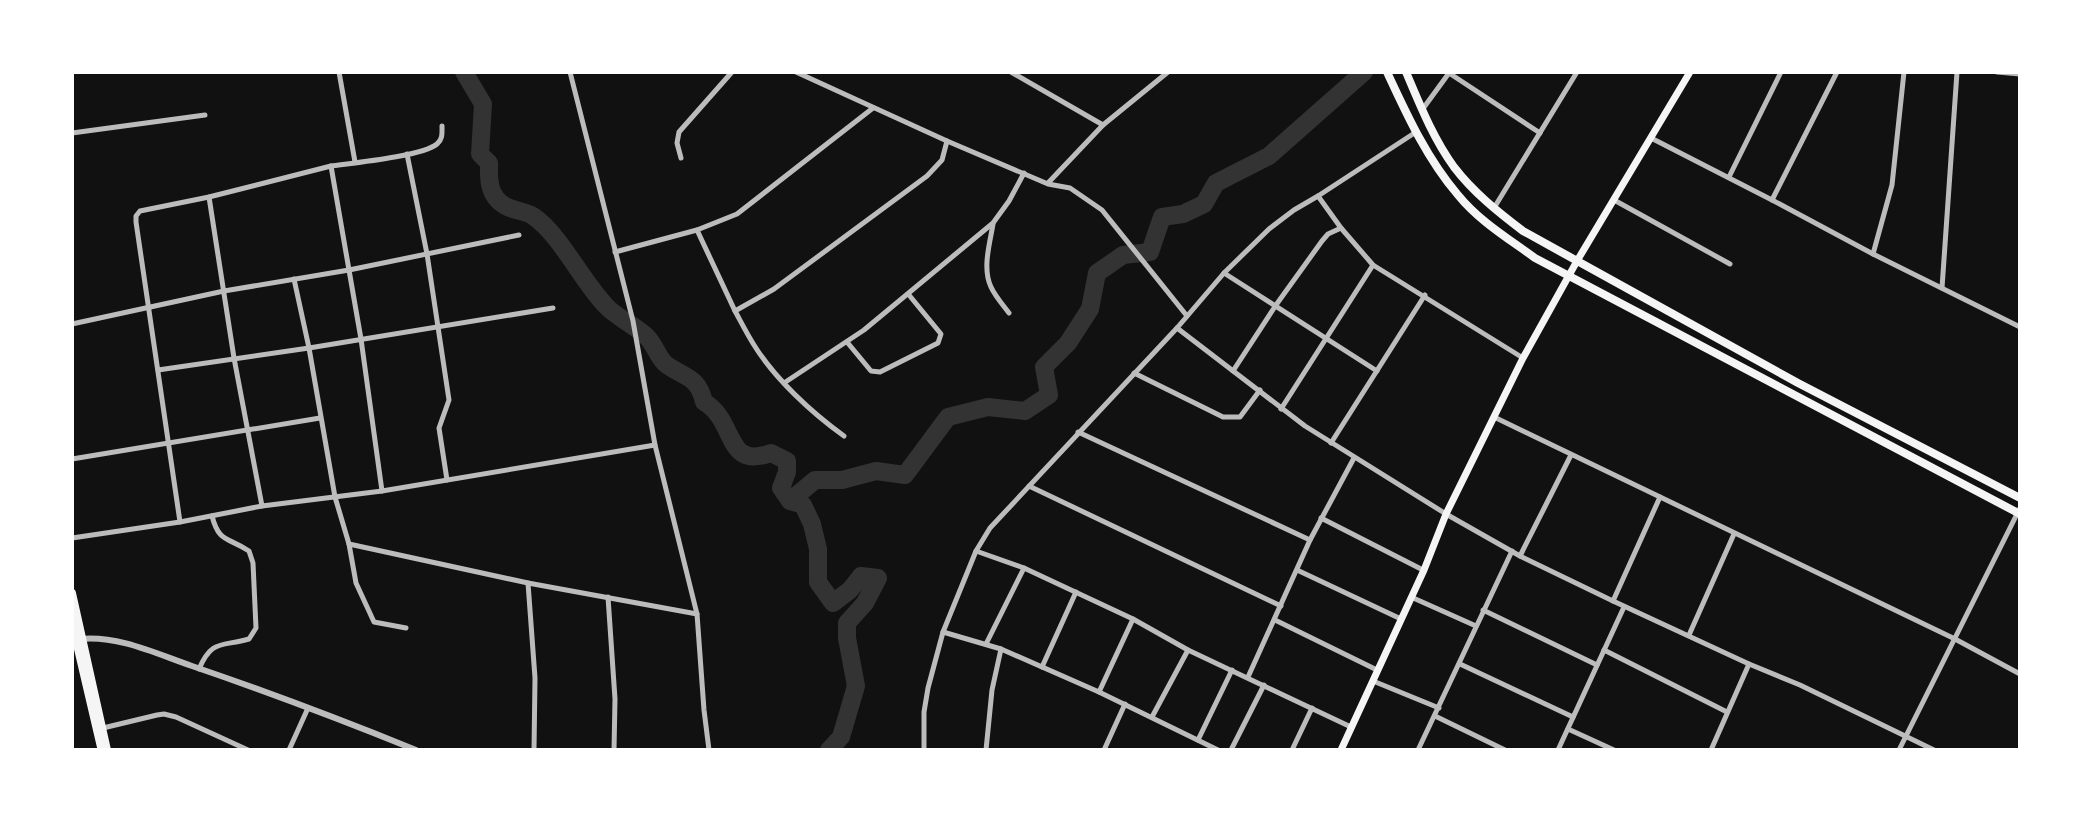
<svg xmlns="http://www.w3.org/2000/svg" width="2092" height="822" font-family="'Nunito Sans',sans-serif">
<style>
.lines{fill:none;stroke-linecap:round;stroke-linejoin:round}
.river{stroke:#333;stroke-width:18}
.minor{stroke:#bcbcbc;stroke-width:5}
.tertiary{stroke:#bcbcbc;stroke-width:6}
.secondary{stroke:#f5f5f5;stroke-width:7}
.primary{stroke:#f5f5f5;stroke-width:8}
</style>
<rect width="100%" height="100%" fill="#111"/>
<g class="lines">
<g class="river">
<path d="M464,72L483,104L480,154L489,163C489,174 488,188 496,198C507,212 522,209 533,216C561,235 582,282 607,307C618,318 634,325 646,336C655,344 658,359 667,365C685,378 698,376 704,402C737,421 724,470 771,453L787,461V472L781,488L790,501L803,505L812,524L818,549V582L833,603L850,590L861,576L878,578L865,603L847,623V638L856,686L841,737L829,750"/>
<path d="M790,501L815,480H842L876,471L905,475L948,417L988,407L1025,411L1049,395L1044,367L1068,343L1090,309L1097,273L1123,255L1150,252L1162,217L1183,214L1204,204L1216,183L1269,156L1364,72"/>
</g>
<g class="minor">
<path d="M339,72L355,162"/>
<path d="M570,72L633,321L655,445L697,614L704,710L709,750"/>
<path d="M796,72L947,141L1048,184L1070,188L1102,210L1187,316"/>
<path d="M1011,72L1103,125"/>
<path d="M1997,72L2020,74"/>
<path d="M1449,73L1540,133"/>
<path d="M1422,110L1449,73"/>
<path d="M72,133L205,115"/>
<path d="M1651,138L1772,200L1873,254L2020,327"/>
<path d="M407,154L427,254L449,400L439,428L447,480"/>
<path d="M681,158L677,143L679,132L732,72"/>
<path d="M331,166C353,163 423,156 437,144C443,139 442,133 442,126"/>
<path d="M1729,177L1781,72"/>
<path d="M1048,183L1103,125L1168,72"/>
<path d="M1318,196L1341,228L1373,265L1523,358"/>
<path d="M209,197L234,358L262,506"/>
<path d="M1614,200L1730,264"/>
<path d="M1772,200L1837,72"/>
<path d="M1494,208L1577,72"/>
<path d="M993,224C990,243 982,268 991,287C995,296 1003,305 1009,313"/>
<path d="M697,230L735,311"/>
<path d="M615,252L697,230L737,214L873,108"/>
<path d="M1873,254L1892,185L1904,72"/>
<path d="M1224,273L1377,371"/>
<path d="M294,279L309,348L335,497L349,544L528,583L697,614"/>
<path d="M1942,288L1957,72"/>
<path d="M72,324L224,291L349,270L361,339L382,491"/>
<path d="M1177,328L1305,426L1446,514L1520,556L1613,601L1749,664L1800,685L1934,750"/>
<path d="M847,342L871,371L880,372L938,343L941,334L909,295"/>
<path d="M158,370L309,348L553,308"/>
<path d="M1233,371L1276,305L1322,241L1328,234L1341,228"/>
<path d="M1134,373L1223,417H1240L1260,390"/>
<path d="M784,383L864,330L993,223L1009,201L1024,173"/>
<path d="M1281,409L1373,265"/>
<path d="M1494,417L1955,639L2020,674"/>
<path d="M1078,432L1310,540"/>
<path d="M844,436C812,413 775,379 754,345C747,334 741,322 735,311L774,289L927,176L942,160L947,141"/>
<path d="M1331,443L1425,295"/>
<path d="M72,459L320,418"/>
<path d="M1029,486L1281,606"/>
<path d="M1321,518L1423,570"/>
<path d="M180,522L136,222V216L140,211L209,197L331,166L349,270L519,235"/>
<path d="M72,538L180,522L262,506L382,491L655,445"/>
<path d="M349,544L356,583L374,622L406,628"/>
<path d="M976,551L1024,568L1133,619L1188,650L1351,727"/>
<path d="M1520,556L1571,455"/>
<path d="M1297,570L1401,619"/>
<path d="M528,583L535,678L534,750"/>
<path d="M608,597L615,699L614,750"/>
<path d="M1411,597L1476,626"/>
<path d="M1613,601L1660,497"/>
<path d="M1483,610L1597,665"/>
<path d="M1275,620L1377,670"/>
<path d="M943,632L1001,649L1099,692L1133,619"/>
<path d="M1689,635L1734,534"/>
<path d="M986,644L1024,568"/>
<path d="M1604,650L1727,712"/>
<path d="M1460,664L1573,717"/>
<path d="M1042,667L1076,592"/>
<path d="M199,669C212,639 221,647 249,639L256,628L253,563L249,551C228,537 219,543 212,516"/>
<path d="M1248,677L1310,540L1354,458"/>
<path d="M1373,681L1439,708"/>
<path d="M1099,692L1218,750"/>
<path d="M1435,716L1505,750"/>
<path d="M1152,717L1188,650"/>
<path d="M103,728L157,715L164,714L176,717L248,750"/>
<path d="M1568,729L1614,750"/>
<path d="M1198,740L1232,670"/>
<path d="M289,750L308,708"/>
<path d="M924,750V712L928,688L943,632L976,551L990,528L1177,328L1224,273L1269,229L1294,210L1318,196L1416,132"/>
<path d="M986,750L992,690L1001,649"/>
<path d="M1104,750L1125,704"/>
<path d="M1231,750L1264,685"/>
<path d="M1292,750L1312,708"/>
<path d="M1418,750L1512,551"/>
<path d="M1558,750L1624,607"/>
<path d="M1711,750L1749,664"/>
<path d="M1899,750L2020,508"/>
</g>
<path class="tertiary" d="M80,639C118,635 157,654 192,666C268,692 342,720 416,750"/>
<path class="secondary" d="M1341,750L1424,570L1446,514L1523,358L1577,261L1690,72"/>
<g class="primary">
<path d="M1387,72C1407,115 1427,159 1458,195C1479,221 1509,239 1535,258L2020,514"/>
<path d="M1406,72C1420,105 1433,138 1454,167C1473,192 1498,212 1523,231L1798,383L2020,498"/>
<path d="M72,593L107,750"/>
<path d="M72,623L101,747"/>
</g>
</g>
<rect width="2092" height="822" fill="none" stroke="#ffffff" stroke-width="148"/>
</svg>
